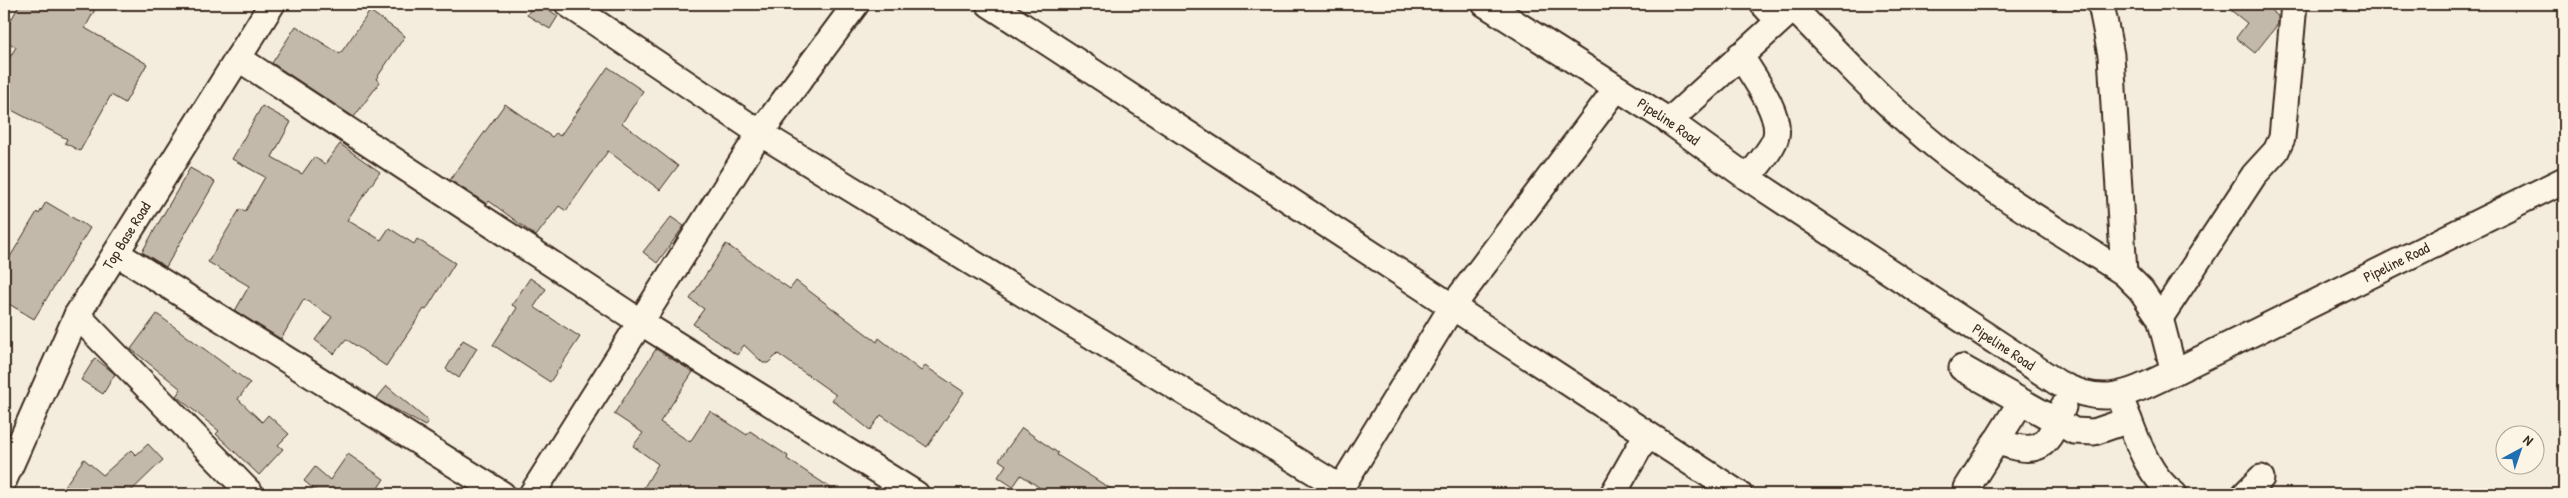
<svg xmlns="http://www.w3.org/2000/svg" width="2568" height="498" font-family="'Patrick Hand',sans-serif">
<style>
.building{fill:#c3b9aa;stroke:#3b2a1e}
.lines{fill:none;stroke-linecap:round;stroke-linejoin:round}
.minor-casing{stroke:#3b2a1e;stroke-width:29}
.minor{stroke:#fcf5e5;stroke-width:25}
.labels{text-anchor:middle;stroke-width:4;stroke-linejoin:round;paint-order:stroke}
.street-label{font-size:15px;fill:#3b2a1e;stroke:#fcf5e5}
</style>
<rect width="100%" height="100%" fill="#f4eddd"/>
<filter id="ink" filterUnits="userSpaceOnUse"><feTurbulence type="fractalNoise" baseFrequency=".02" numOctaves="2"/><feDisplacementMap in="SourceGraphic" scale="10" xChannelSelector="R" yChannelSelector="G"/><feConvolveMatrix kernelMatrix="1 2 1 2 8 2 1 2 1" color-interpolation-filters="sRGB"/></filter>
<g filter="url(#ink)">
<g class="building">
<path d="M20,4H98L85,28L147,64L125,103L111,95L80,151L65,143L67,139L4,106V67L16,47L4,40V32Z"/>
<path d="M534,4H540L558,16L550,29L527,15Z"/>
<path d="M2223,4H2263L2278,16V24L2255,53L2236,38L2247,23Z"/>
<path d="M370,11L405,36L376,79L380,82L354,117L272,63L296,26L340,54Z"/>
<path d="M608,67L643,91L622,123L678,166L660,190L608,151L566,211L559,206L536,236L489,201L487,204L450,180L505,104L552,137L556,133L560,136Z"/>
<path d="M262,106L291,122L272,157L302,174L314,157L325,164L340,144L380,172L347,220L381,240L389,228L414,244L417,239L455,263L426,310L424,309L386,366L346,339L334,354L315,340L332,317L304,299L281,339L235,311L249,286L208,262L240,209L245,212L265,177L232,159Z"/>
<path d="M190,168L215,182L166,267L142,252Z"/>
<path d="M46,202L90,228L34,319L4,301V267L37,212L39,214Z"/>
<path d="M671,217L684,226L657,263L643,252Z"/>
<path d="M726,244L790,289L796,281L877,342L879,338L921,371L925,366L964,392L927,447L881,415L870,430L832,400L836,395L778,354L768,363H763L744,345L737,355L693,324L704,309L690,299Z"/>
<path d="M530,278L546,289L534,307L580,337L550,382L493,345L517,308L512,305Z"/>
<path d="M157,314L250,383L238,399L262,422L268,415L289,434L278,445L283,449L259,475L216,434L219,431L176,396L181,389L131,349Z"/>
<path d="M463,340L477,348L459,378L446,369Z"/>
<path d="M656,349L693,372L660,422L690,442L710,411L747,435L750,431L788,456L787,459L840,494H640L658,464L633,446L643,433L614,414Z"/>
<path d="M95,358L115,374L103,394L81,380Z"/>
<path d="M387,386L428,421L425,426L376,399Z"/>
<path d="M1022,428L1058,453L1057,455L1119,494H1049L1021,475L1013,487L998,477L1006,465L999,460Z"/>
<path d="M148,444L163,460L128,494H59L84,459L103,475L131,450L136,455Z"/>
<path d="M348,454L384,479L374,494H320L304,481L315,467L330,480Z"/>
</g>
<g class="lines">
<defs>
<g id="minor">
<path d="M568,4L760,133L1341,488"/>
<path d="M989,4L1739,494"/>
<path id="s1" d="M1485,4L1669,121L1748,178L2058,383C2105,408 2130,393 2174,372L2564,180"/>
<path d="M1763,4L1778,20"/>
<path d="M2101,4L2111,55L2124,273"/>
<path d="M1793,8C1840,55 1886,106 1938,148C1996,195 2062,233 2124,273L2141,290L2160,318L2174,372"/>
<path d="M1740,55C1752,75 1781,113 1776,136C1774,147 1756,167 1748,178"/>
<path d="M238,58L642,323L916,494"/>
<path d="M1669,121L1798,4"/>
<path d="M116,253L502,494"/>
<path d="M77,315L251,494"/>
<path d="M2160,318L2254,175L2276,151L2282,138L2294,4"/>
<path d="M1962,368L2074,431L2094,432L2129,420"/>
<path d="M2123,405C2136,436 2146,474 2174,494"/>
<path d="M1996,441C2040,457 2047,448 2063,407"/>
<path id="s2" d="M4,480L77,315L272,4"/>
<path d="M1967,488L2021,402"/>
<path d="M532,494L760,133L856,4"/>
<path d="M1337,494L1452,307L1616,89"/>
<path d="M1613,494L1647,434"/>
<path d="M2245,494L2261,478"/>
</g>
</defs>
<use href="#minor" class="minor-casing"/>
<use href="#minor" class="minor"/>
</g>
</g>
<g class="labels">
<g class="street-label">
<text dy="5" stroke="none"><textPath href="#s1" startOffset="218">Pipeline Road</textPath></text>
<text dy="5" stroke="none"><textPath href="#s2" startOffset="274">Top Base Road</textPath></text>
<text dy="5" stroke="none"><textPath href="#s1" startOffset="1058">Pipeline Road</textPath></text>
<text dy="5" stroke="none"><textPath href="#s1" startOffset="622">Pipeline Road</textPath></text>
</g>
</g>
<rect width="2568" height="498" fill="none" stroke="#fcf5e5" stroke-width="20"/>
<rect x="10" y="10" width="2548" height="478" fill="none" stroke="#3b2a1e" stroke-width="2" filter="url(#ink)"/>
<g transform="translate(2520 450) rotate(40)"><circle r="24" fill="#fcf5e5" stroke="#afa495"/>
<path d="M0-4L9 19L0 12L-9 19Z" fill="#1f6fb2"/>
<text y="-8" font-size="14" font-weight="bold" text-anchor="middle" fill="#3b2a1e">N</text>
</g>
</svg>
